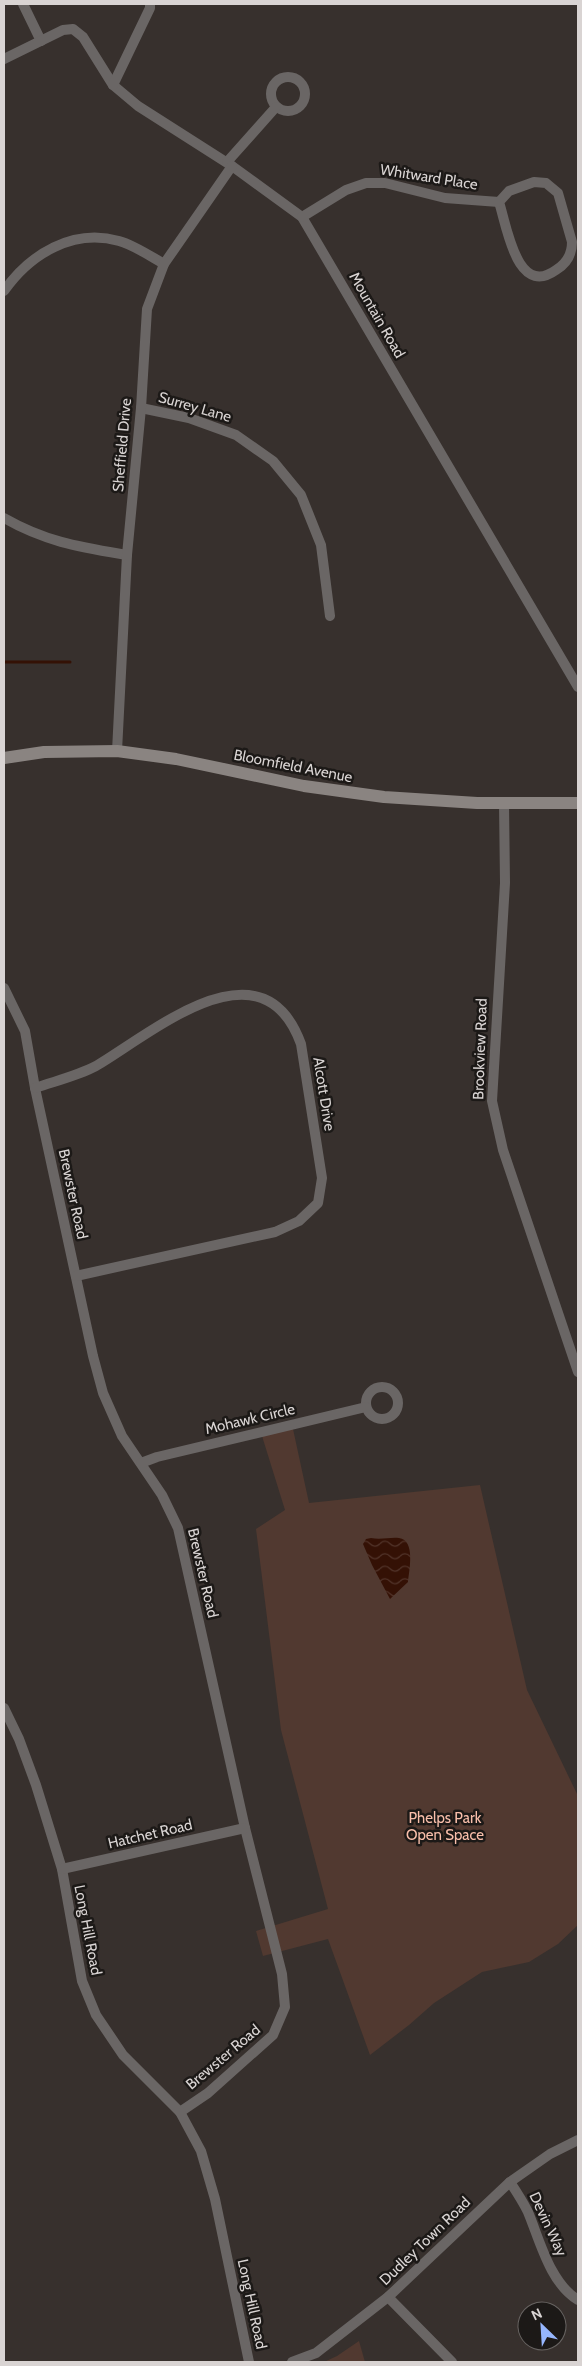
<svg xmlns="http://www.w3.org/2000/svg" width="582" height="2366" font-family="Cabin,sans-serif">
<style>
.park{fill:#513930}
.water{fill:url(#water-waves)}
.lines{fill:none;stroke-linecap:round;stroke-linejoin:round}
.stream{stroke:#341105;stroke-width:3}
.street{stroke:#6a6665;stroke-width:10}
.secondary{stroke:#8a8481;stroke-width:12}
.labels{text-anchor:middle;stroke-width:5;stroke-linejoin:round;paint-order:stroke}
.street-label{font-size:15px;fill:#d9d4d3;stroke:#1c1917}
.park-label{font-size:15px;fill:#f8beaa;stroke:#1c1917}
</style>
<defs>
<pattern id="water-waves" width="16" height="10" patternUnits="userSpaceOnUse" patternTransform="scale(1.25)"><rect width="16" height="10" fill="#341105"/><path d="M0 5q4-4 8 0t8 0" fill="none" stroke="#513329"/></pattern>
</defs>
<rect width="100%" height="100%" fill="#37302d"/>
<g class="park">
<path d="M293,1429L309,1503L480,1485L527,1690L578,1796V1925L558,1944L529,1962L482,1972L434,2003L409,2025L370,2055L328,1939L263,1956L256,1931L328,1909L281,1730L256,1529L285,1510L262,1436Z"/>
<path d="M359,2341L365,2362H324L337,2356Z"/>
</g>
<path class="water" d="M371,1538C381,1540 390,1537 399,1538C416,1540 409,1571 408,1582L390,1599L372,1565L363,1544L366,1539Z"/>
<g class="lines">
<path class="stream" d="M4,662H70"/>
<g class="street">
<path d="M23,4L41,41"/>
<path d="M4,59L63,30L73,29L83,37L113,85L138,106L232,166L302,217L578,687"/>
<circle cx="288" cy="94" r="17"/>
<path d="M113,85L150,8V4"/>
<path d="M227,162L276,107"/>
<path d="M534,182L546,183L558,193L572,242C572,254 566,264 556,270C517,298 507,227 499,202L509,191Z"/>
<path d="M302,217L346,190L366,183H385L445,198L499,202"/>
<path d="M4,291C30,254 73,228 119,241C134,245 150,256 164,264"/>
<path d="M141,408L189,418L236,435L273,461L301,495L321,545L330,616"/>
<path d="M4,518C46,542 80,547 127,555"/>
<path d="M117,751L127,555L141,408L147,309L164,264L232,166"/>
<path d="M504,803L505,883L492,1101L503,1150L578,1372"/>
<path d="M4,988L25,1031L35,1088L93,1356L103,1393L122,1436L162,1495L178,1528L245,1828L282,1974L285,2007L273,2035L208,2093L180,2112"/>
<path d="M35,1088C55,1081 77,1076 96,1066C152,1033 262,937 301,1044L322,1178L318,1203L299,1221L275,1232L76,1276"/>
<circle cx="382" cy="1403" r="16"/>
<path d="M141,1463L157,1457L366,1407"/>
<path d="M4,1708L19,1739L36,1785L62,1869L82,1981L96,2015L123,2055L180,2112L201,2151L215,2199L249,2362"/>
<path d="M62,1869L245,1828"/>
<path d="M510,2182C516,2191 523,2202 528,2212C540,2241 550,2283 578,2300"/>
<path d="M388,2297L452,2362"/>
<path d="M292,2362L316,2353L388,2297L510,2182L550,2154L578,2140"/>
</g>
<path class="secondary" d="M4,758L44,752L117,751L176,759L304,786L384,797L477,803H578"/>
</g>
<g class="labels">
<g class="street-label">
<text transform="translate(429 177) rotate(9)" y="5">Whitward Place</text>
<text transform="translate(377 315) rotate(60)" y="5">Mountain Road</text>
<text transform="translate(195 407) rotate(16)" y="5">Surrey Lane</text>
<text transform="translate(122 445) rotate(-85)" y="5">Sheffield Drive</text>
<text transform="translate(293 766) rotate(11)" y="5">Bloomfield Avenue</text>
<text transform="translate(480 1049) rotate(-88)" y="5">Brookview Road</text>
<text transform="translate(324 1094) rotate(81)" y="5">Alcott Drive</text>
<text transform="translate(73 1194) rotate(78)" y="5">Brewster Road</text>
<text transform="translate(250 1419) rotate(-13)" y="5">Mohawk Circle</text>
<text transform="translate(203 1573) rotate(77)" y="5">Brewster Road</text>
<text transform="translate(150 1834) rotate(-13)" y="5">Hatchet Road</text>
<text transform="translate(88 1930) rotate(79)" y="5">Long Hill Road</text>
<text transform="translate(223 2057) rotate(-40)" y="5">Brewster Road</text>
<text transform="translate(548 2224) rotate(65)" y="5">Devin Way</text>
<text transform="translate(425 2241) rotate(-44)" y="5">Dudley Town Road</text>
<text transform="translate(252 2304) rotate(78)" y="5">Long Hill Road</text>
</g>
<g class="park-label">
<text x="445" y="1823">Phelps Park<tspan x="445" dy="17">Open Space</tspan></text>
</g>
</g>
<rect width="582" height="2366" fill="none" stroke="#d9d4d3" stroke-width="10"/>
<g transform="translate(542 2326) rotate(335)"><circle r="24" fill="#1c1917" stroke="#686462"/>
<path d="M0-4L9 19L0 12L-9 19Z" fill="#96b6fd"/>
<text y="-8" font-size="14" font-weight="bold" text-anchor="middle" fill="#d9d4d3">N</text>
</g>
</svg>
